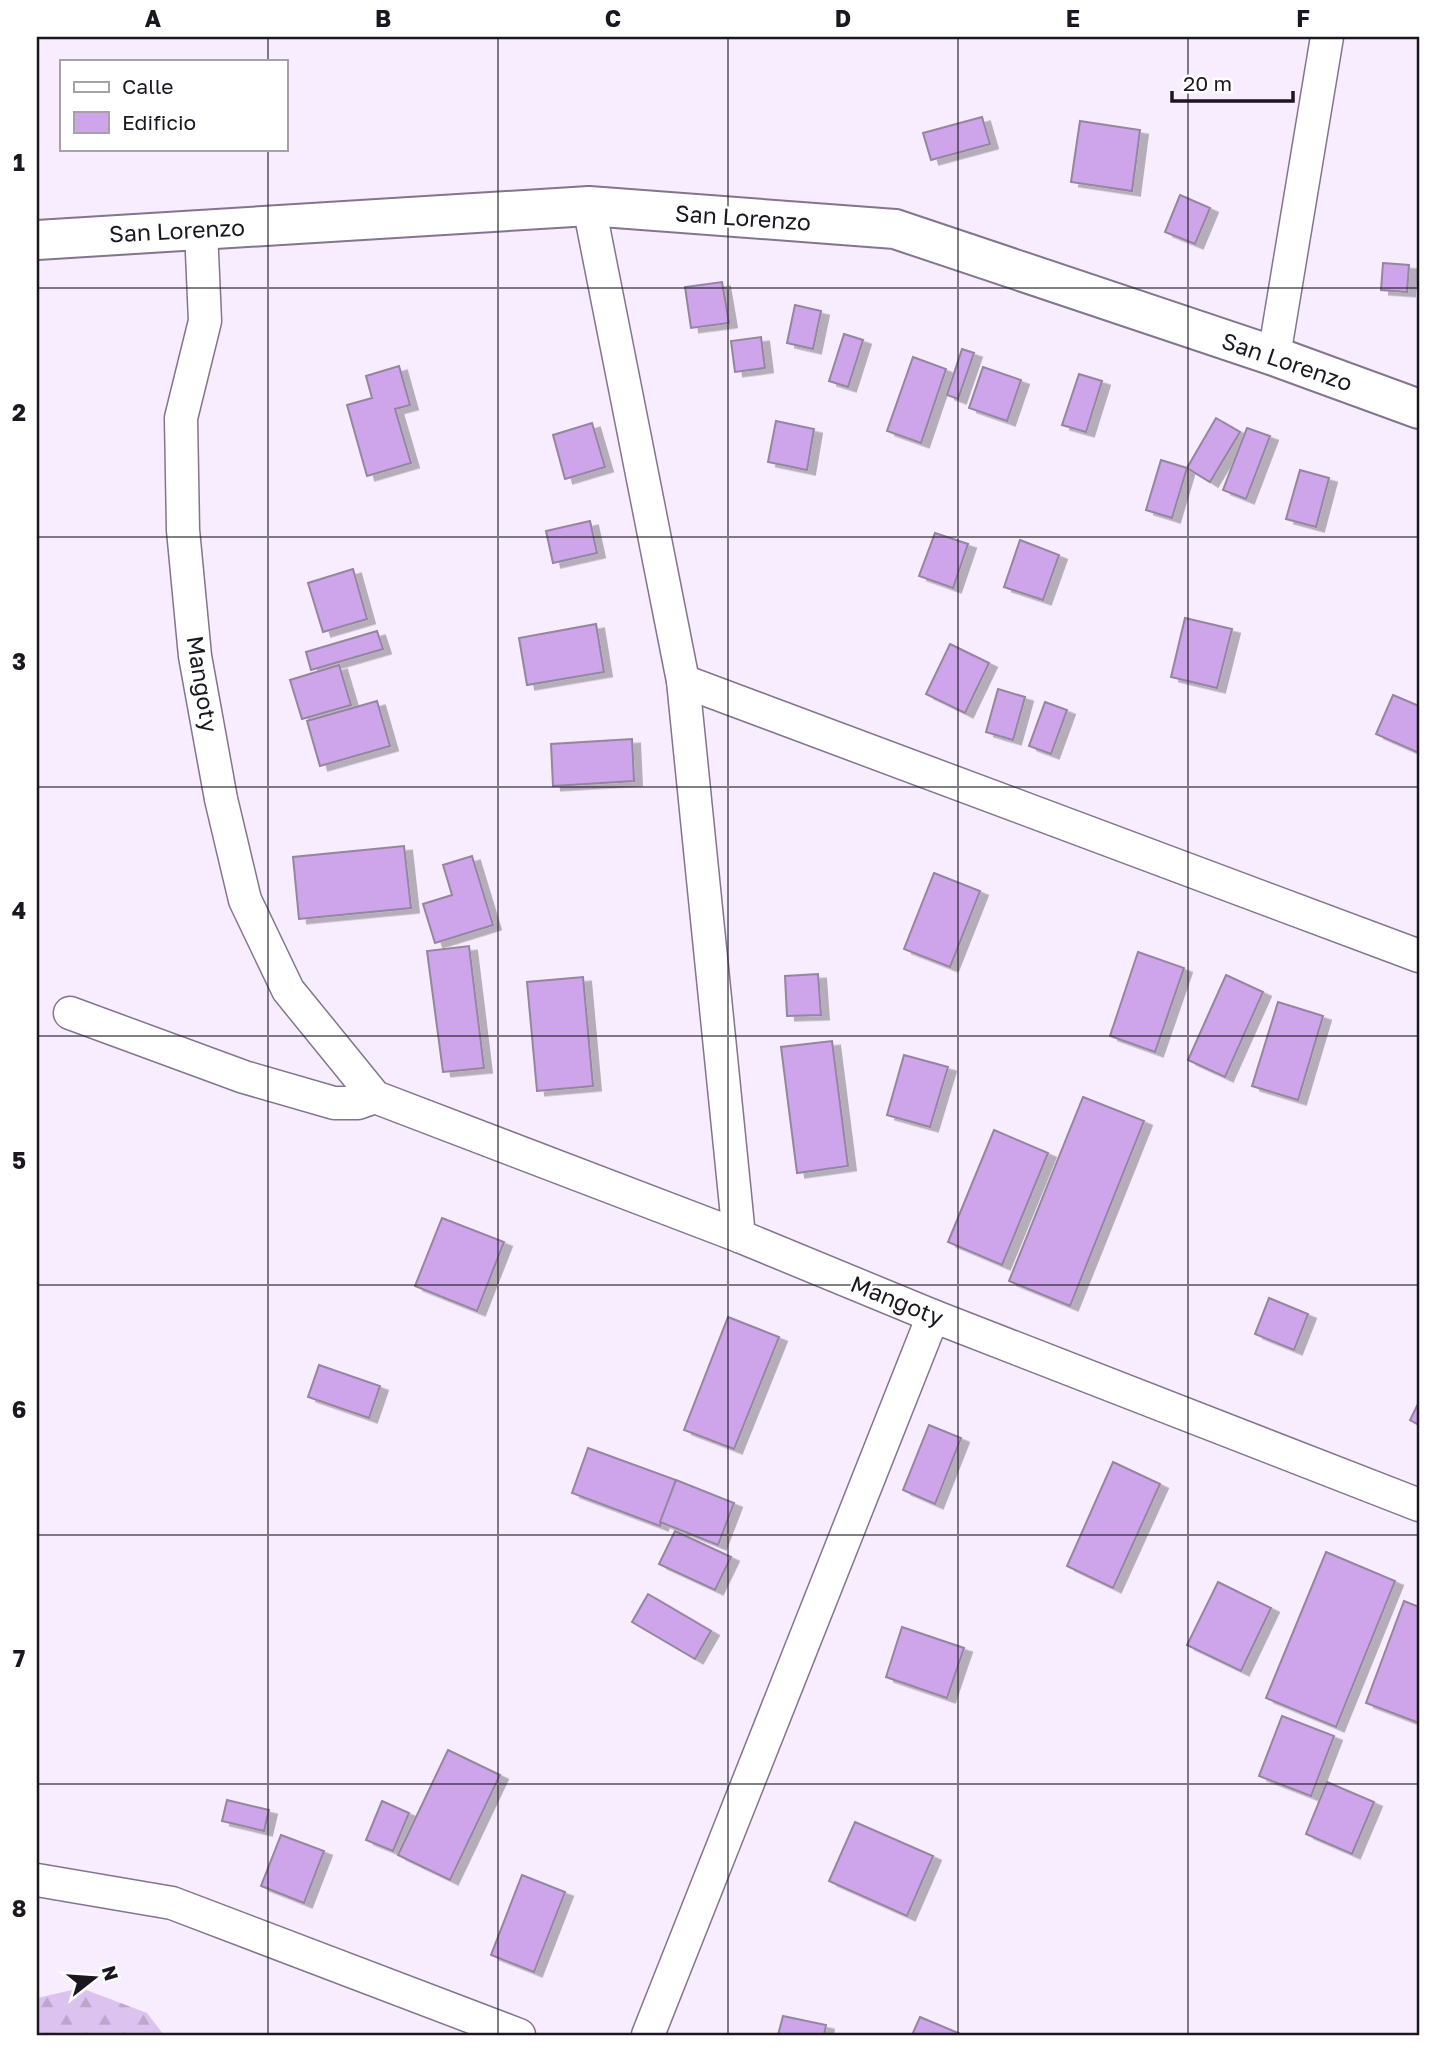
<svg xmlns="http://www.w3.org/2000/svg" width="1456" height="2072" font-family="'Golos Text',sans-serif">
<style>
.forest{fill:url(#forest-firs)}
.building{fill:#cea4eb;stroke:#94869f;stroke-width:2;filter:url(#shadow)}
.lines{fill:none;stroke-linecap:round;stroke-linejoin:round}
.minor-casing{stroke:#83758d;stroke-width:35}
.tertiary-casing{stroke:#83758d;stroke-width:42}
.minor{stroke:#fff;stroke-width:32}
.tertiary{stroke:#fff;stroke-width:38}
.grid{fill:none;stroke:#1b161f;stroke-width:2;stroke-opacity:0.55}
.labels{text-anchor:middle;stroke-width:5;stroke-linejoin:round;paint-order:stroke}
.street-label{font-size:23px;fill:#1b161f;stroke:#fff}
.neatline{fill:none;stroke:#1b161f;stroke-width:2.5}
.grid-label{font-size:23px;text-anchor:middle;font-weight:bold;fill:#1b161f}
</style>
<defs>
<pattern id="forest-firs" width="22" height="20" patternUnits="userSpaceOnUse" patternTransform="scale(1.75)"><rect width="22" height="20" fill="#dcc3ef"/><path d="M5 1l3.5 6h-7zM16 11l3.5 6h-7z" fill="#bca7cc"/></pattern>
<filter id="shadow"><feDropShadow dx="8" dy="4.5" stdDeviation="0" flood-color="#0004"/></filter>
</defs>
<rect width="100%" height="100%" fill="#f7edfe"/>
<path class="forest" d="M81,1988L147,2013L164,2035H37V1998Z"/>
<g class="building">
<path d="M982,117L990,144L931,160L923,133Z"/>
<path d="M1080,121L1140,130L1132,191L1071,182Z"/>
<path d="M1180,195L1210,208L1195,244L1165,232Z"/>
<path d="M1383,263L1409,265L1407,292L1381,290Z"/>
<path d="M722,282L729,323L691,328L685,287Z"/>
<path d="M795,305L821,311L813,349L787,343Z"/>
<path d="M844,334L863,340L848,387L829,381Z"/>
<path d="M761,337L765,368L735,372L731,341Z"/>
<path d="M962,349L974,353L958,399L947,395Z"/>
<path d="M913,357L946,369L921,443L887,431Z"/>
<path d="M399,366L410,405L395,409L411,463L367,476L347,405L372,398L366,376Z"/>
<path d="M983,367L1021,380L1007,421L969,408Z"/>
<path d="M1079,374L1102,381L1086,432L1062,425Z"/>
<path d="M1216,418L1240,432L1210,482L1187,468Z"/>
<path d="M776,421L814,429L807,470L768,462Z"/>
<path d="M592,423L605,467L565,479L553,435Z"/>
<path d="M1247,428L1270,436L1246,499L1223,490Z"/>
<path d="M1161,460L1187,468L1172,518L1146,510Z"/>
<path d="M1300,470L1329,478L1316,527L1286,519Z"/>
<path d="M590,521L597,553L553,563L546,531Z"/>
<path d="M935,533L968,544L953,588L919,576Z"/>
<path d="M1020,540L1059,555L1043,600L1004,587Z"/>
<path d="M353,569L367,619L323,632L308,583Z"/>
<path d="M1185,618L1232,629L1217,688L1171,677Z"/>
<path d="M596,624L604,672L527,685L519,638Z"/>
<path d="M377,631L383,649L311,670L306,652Z"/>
<path d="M950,644L989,663L965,713L926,694Z"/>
<path d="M339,665L351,705L302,719L290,680Z"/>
<path d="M998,689L1025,697L1013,740L986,732Z"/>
<path d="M1393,695L1419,706V753L1376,734Z"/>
<path d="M377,701L390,746L320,766L307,721Z"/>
<path d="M1045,702L1067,710L1051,754L1029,746Z"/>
<path d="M632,739L634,781L553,786L551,744Z"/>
<path d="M404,846L411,908L299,919L293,857Z"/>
<path d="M472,856L493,925L435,943L423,904L452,895L443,865Z"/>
<path d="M934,873L980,891L950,967L904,949Z"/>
<path d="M469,946L484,1068L443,1072L427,951Z"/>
<path d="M1138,952L1184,968L1155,1052L1110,1036Z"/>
<path d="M818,974L821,1015L787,1016L785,976Z"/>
<path d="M1226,975L1263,992L1225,1077L1188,1060Z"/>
<path d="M583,977L593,1086L537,1091L527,982Z"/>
<path d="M1278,1002L1323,1016L1298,1100L1252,1086Z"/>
<path d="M832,1041L848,1166L797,1173L781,1047Z"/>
<path d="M904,1055L948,1067L930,1127L887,1115Z"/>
<path d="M1083,1097L1144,1121L1070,1306L1009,1281Z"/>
<path d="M994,1130L1048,1153L1002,1265L948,1242Z"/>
<path d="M442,1218L504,1242L477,1311L415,1286Z"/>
<path d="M1269,1298L1308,1314L1294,1350L1255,1334Z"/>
<path d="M728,1317L779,1337L734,1449L684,1430Z"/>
<path d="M319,1365L380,1386L369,1418L308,1397Z"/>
<path d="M1419,1402V1425L1410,1420Z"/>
<path d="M929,1425L961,1438L935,1504L903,1490Z"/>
<path d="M588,1448L676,1480L660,1526L572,1493Z"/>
<path d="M1113,1462L1160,1484L1113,1588L1067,1566Z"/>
<path d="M676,1480L734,1503L718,1545L660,1522Z"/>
<path d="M675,1531L731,1557L715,1590L659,1564Z"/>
<path d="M1326,1552L1395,1581L1336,1727L1266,1698Z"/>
<path d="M1218,1582L1271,1608L1241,1671L1187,1645Z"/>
<path d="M648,1594L711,1631L695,1659L632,1622Z"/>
<path d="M1404,1601L1419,1607V1723L1366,1703Z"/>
<path d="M902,1627L964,1648L947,1698L886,1677Z"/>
<path d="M1282,1716L1334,1736L1311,1796L1259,1776Z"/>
<path d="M448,1750L500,1775L450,1880L398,1855Z"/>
<path d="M1327,1782L1374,1802L1352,1854L1306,1834Z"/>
<path d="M227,1800L269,1810L264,1831L222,1821Z"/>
<path d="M382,1801L409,1813L393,1851L366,1840Z"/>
<path d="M855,1822L933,1856L907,1916L829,1881Z"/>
<path d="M281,1835L324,1851L304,1903L261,1886Z"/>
<path d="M522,1875L565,1892L534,1972L491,1955Z"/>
<path d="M783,2016L826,2025L824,2035H778Z"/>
<path d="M920,2017L963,2035H912Z"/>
</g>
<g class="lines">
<defs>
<g id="minor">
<path d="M589,206L683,681L739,1236"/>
<path d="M201,230L205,321L181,418L183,530L195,656L221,799L245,900L288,990L375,1097L739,1236L933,1316L1419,1505"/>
<path d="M1274,356L1327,37"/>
<path d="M683,681L1419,956"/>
<path d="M70,1013L244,1077L334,1103H358L375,1097"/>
<path d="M37,1880L172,1903L519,2035"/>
<path d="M648,2035L933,1316"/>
</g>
<path id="tertiary" d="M37,240L589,206L895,229L1274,356L1419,409"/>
</defs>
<use href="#minor" class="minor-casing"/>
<use href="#tertiary" class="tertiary-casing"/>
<use href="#minor" class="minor"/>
<use href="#tertiary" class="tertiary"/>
</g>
<path class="grid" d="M268,37V61M498,37V2035M728,37V2035M958,37V2035M1188,37V2035M268,149V2035M37,288H1419M37,537H1419M37,787H1419M37,1036H1419M37,1285H1419M37,1535H1419M37,1784H1419"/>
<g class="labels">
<g class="street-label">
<text transform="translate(743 218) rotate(4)" y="8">San Lorenzo</text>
<text transform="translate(177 231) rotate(-3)" y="8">San Lorenzo</text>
<text transform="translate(1287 362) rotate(19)" y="8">San Lorenzo</text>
<text transform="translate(202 684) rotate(81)" y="8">Mangoty</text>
<text transform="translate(897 1301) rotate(22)" y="8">Mangoty</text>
</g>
</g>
<rect width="1456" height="2072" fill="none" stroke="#ffffff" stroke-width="77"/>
<rect x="60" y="60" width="228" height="91" fill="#ffffff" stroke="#a4a2a5" stroke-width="2"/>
<rect x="74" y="82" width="35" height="10" fill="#ffffff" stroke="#a4a2a5" stroke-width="2"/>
<text x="122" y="94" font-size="21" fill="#1b161f">Calle</text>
<rect x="74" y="112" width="35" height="21" fill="#cea4eb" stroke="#a4a2a5" stroke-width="2"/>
<text x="122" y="130" font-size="21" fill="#1b161f">Edificio</text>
<g transform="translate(94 1978) rotate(73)" stroke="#ffffff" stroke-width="5" paint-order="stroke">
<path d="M0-5L12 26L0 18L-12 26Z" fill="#1b161f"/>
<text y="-10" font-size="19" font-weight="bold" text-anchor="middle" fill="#1b161f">N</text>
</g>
<path d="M1172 91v10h121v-10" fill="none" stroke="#1b161f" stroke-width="3.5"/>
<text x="1183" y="91" font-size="21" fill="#1b161f" stroke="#ffffff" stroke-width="5" paint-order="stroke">20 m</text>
<rect x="38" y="38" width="1380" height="1996" class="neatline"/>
<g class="grid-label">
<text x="153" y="27">A</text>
<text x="383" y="27">B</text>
<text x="613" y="27">C</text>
<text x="843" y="27">D</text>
<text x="1073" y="27">E</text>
<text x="1303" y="27">F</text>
<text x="19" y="171">1</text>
<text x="19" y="421">2</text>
<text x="19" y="670">3</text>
<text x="19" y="919">4</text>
<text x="19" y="1169">5</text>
<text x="19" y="1418">6</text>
<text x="19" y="1667">7</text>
<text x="19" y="1917">8</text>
</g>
</svg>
